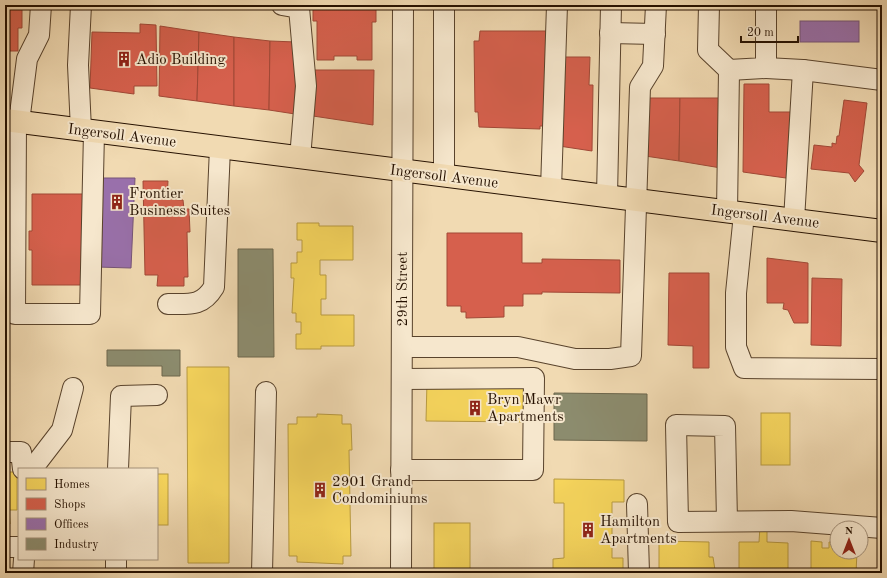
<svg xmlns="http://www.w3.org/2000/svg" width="887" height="578" font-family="'Old Standard TT',serif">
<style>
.homes{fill:#f6d55c;stroke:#b89a40}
.shops{fill:#d6604d;stroke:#a14836}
.offices{fill:#9970ab;stroke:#765478}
.industry{fill:#8c8c6e;stroke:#6d674d}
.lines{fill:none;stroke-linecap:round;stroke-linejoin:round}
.minor-casing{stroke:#59432c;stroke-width:22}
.major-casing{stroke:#261100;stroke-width:24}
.minor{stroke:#f6e7cd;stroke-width:20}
.major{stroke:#f1dab2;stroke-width:22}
.labels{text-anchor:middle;stroke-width:4;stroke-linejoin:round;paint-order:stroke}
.poi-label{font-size:15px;fill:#261100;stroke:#f6e7cd;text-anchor:start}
.street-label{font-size:15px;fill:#261100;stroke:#f6e7cd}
</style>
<rect width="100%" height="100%" fill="#f1dab2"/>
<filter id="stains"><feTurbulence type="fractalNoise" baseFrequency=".005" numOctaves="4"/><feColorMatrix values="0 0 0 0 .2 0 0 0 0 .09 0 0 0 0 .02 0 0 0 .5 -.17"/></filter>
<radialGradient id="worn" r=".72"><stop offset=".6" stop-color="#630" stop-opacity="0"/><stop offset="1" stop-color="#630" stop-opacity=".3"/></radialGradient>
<g class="homes">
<path d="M297,223H319V226H353V260H320V275H326V299H321V315H354V346H321V349H296V334H301V322H296V313H292L294,278H291V263H297V252H302V240H297Z"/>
<path d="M187,367H229V563H188Z"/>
<path d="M427,381L524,382V422L426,421Z"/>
<rect x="761" y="413" width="29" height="52"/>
<path d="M317,414L342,415V424H351L352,450H349L351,556H343V564L297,562V556H289L288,424H297V417H317Z"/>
<path d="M5,472H17V510H9L10,524H5Z"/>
<rect x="157" y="474" width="11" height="51"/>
<path d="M554,479L624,480V502H612V558H623V573H553V559L564,558V503H554Z"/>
<rect x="434" y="523" width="36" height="46"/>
<path d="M760,526H767V542L788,543V573H739V542H759Z"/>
<path d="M659,541L709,542V557H713L715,570H708V573H659Z"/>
<path d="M811,541L822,542V548H829V542H837V552H857L856,573H811Z"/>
</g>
<g class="shops">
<path d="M5,5H22V28H18V51H6V72Z"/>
<path d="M313,5H376V22H372V60H357V56H334V60H317V21H313Z"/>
<path d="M140,24L156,25L157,86H134V94L90,88L92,32L140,33Z"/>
<path d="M160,26L199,32L197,101L159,96Z"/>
<path d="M480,31H547L549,126H540V129L479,127L478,112H475L474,41H479Z"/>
<path d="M199,32L234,37V106L197,101Z"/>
<path d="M234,37L270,41L269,110L234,106Z"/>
<path d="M270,41L296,42L295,114L269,110Z"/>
<path d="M560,57H590L589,85H593L592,151L559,146Z"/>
<path d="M313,70H374L373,125L313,116Z"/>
<path d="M744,84H769V112H793V179L743,172Z"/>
<path d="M647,98H680L679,161L645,156Z"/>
<path d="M680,98H722L721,168L679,161Z"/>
<path d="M844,100L867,103L859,165L864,171L855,182L849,173L811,169L814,145L832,147V143L836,144L837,136H839Z"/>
<path d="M143,181H168L167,199L183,200L184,209H189L190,232H187L188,277H184V286H157L158,275H145Z"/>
<path d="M32,194H86V285H32V250H29V231H32Z"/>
<path d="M447,233H522V263H542V259L620,260V293L542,292V294H523V306H504V317L466,318V312H461V306H447Z"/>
<path d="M767,258L808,263V323H794L788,310L783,309L784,303H767Z"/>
<path d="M669,273H709V368H693V346L668,345Z"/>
<path d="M812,278L842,279L841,346L811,345Z"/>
</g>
<g class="offices">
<rect x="800" y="21" width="59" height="21"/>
<path d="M100,178H135L131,268L97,267Z"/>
</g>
<g class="industry">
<path d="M238,249H273L274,357H238Z"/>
<path d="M107,350H180V376H162V366H107Z"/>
<path d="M554,393L647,394V441L554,440Z"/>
</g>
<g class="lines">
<defs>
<g id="minor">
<path d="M282,5L299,8L306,86L300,158"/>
<path d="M444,5V176"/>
<path d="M709,5L708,50L729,70L727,212"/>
<path d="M610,33L655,34"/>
<path d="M766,68L803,70L882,80"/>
<path d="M729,70L766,68V5"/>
<path d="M16,122L15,314H90L94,132"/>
<path d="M19,122L27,59L39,35L41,5"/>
<path d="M81,130L78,65L81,5"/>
<path d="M551,189L557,5"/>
<path d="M607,196L611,5"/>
<path d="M744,214L736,293V347L744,368L882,369"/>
<path d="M794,220L803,70"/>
<path d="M168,304C189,304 202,307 214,287L220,148"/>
<path d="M402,347H518L575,359H610L631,356L640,87L653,66L656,5"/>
<path d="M5,452H21L23,469"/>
<path d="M32,469L62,430L73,388"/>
<path d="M118,469L121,396L157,395"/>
<path d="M401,470H533L534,378L402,379"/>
<path d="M637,504L639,573"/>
<path d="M727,521L725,426L676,425L678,522L791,521L882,528"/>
<path d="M5,547H19"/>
<path d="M116,559V573"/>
<path d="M23,573L24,559"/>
<path d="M262,573L266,392"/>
<path d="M401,573L403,5"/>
</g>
<path id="major" d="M5,120L882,231"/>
</defs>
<use href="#minor" class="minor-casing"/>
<use href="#major" class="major-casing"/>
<use href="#minor" class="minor"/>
<use href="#major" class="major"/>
</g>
<defs>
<symbol id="building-bare" viewBox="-9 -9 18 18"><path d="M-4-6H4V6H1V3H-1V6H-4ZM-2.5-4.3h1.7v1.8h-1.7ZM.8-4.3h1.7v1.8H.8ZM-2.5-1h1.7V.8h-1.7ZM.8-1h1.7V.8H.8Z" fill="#8f2418" stroke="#f6e7cd" stroke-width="2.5" paint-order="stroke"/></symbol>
</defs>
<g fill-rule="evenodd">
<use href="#building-bare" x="113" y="48" width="22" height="22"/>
<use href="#building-bare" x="106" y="191" width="22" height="22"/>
<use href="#building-bare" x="464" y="397" width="22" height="22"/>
<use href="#building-bare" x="309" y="479" width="22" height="22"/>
<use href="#building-bare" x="577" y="519" width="22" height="22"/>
</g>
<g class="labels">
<g class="poi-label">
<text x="136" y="64">Adio Building</text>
<text x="129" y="198">Frontier<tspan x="129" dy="17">Business Suites</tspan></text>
<text x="487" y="404">Bryn Mawr<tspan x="487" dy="17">Apartments</tspan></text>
<text x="332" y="486">2901 Grand<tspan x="332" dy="17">Condominiums</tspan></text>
<text x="600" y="526">Hamilton<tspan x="600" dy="17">Apartments</tspan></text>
</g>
<g class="street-label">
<text transform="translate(122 135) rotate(7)" y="5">Ingersoll Avenue</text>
<text transform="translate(444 176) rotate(7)" y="5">Ingersoll Avenue</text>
<text transform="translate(765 216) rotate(7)" y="5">Ingersoll Avenue</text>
<text transform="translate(402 289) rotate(-90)" y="5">29th Street</text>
</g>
</g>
<rect width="887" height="578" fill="none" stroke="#f1dab2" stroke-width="20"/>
<rect x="6" y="6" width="875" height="566" fill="none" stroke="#261100" stroke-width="2"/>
<rect x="10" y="10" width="867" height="558" fill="none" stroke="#261100"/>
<rect x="18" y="468" width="140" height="92" fill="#f6e7cd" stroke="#a3917b"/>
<rect x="26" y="478" width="20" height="12" fill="#f6d55c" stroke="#a3917b"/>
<text x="54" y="488" font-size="12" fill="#261100">Homes</text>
<rect x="26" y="498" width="20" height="12" fill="#d6604d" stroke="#a3917b"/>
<text x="54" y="508" font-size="12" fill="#261100">Shops</text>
<rect x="26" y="518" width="20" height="12" fill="#9970ab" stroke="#a3917b"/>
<text x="54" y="528" font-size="12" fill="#261100">Offices</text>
<rect x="26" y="538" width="20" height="12" fill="#8c8c6e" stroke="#a3917b"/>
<text x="54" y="548" font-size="12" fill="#261100">Industry</text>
<g transform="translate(849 540)"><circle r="19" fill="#f6e7cd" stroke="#a3917b"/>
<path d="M0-3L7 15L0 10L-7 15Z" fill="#8f2418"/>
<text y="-6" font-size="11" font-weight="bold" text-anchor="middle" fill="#261100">N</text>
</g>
<path d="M741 36v6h57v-6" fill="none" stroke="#261100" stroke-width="2"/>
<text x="747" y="36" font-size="12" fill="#261100" stroke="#f6e7cd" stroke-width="3" paint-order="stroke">20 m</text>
<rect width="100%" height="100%" filter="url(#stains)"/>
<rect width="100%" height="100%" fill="url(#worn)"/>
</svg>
